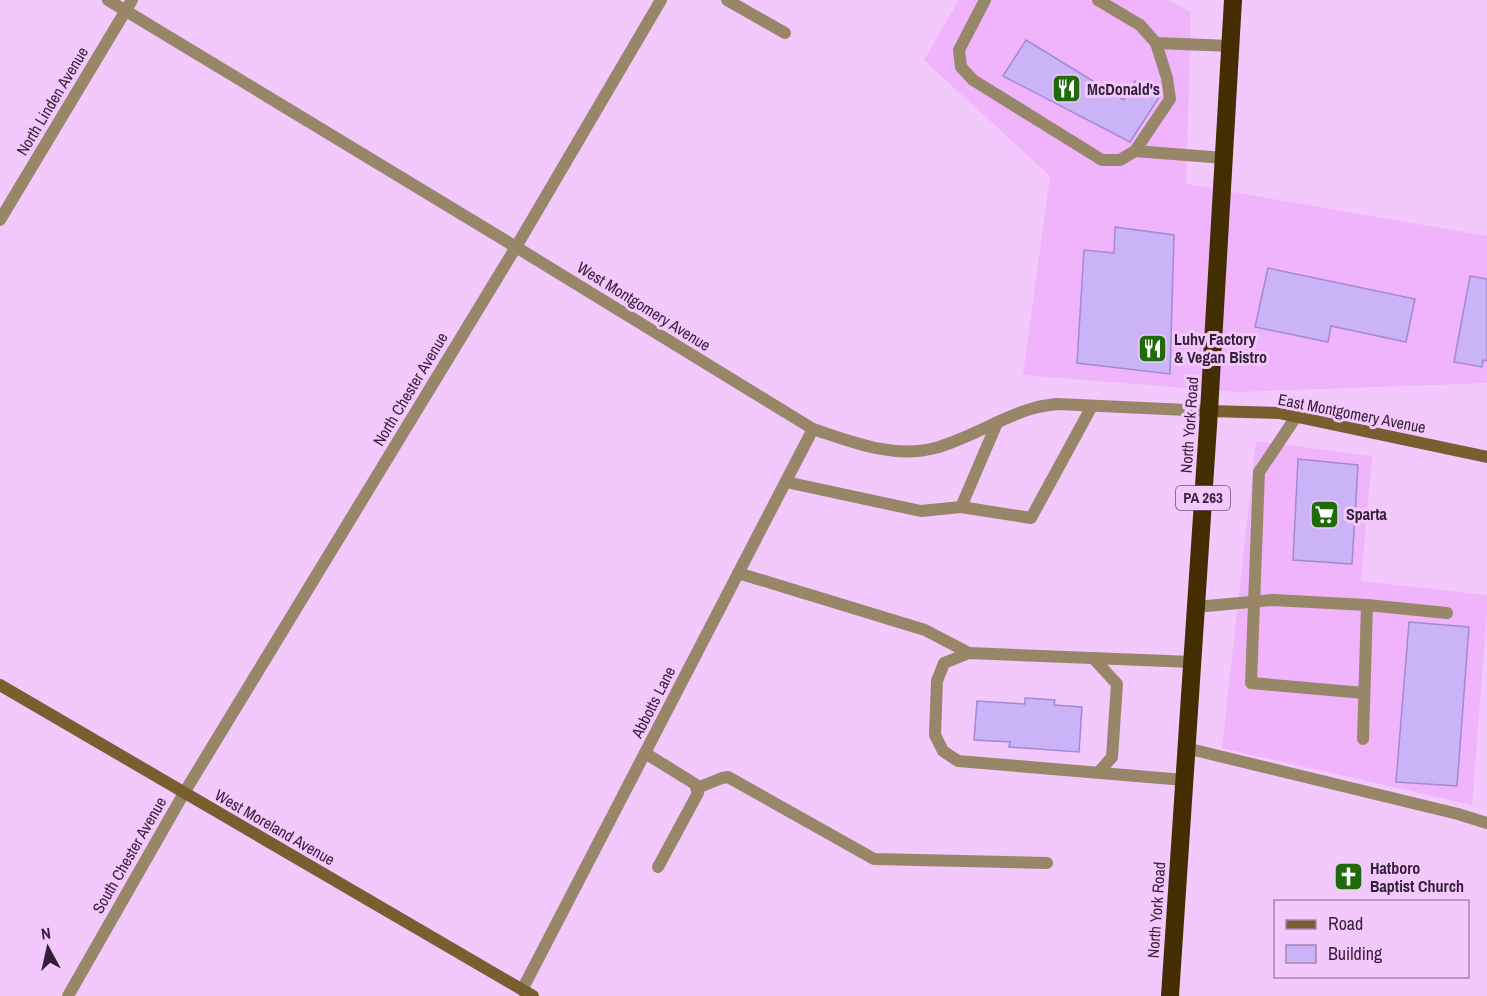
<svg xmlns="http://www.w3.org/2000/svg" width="1487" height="996" font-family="'Archivo Narrow',sans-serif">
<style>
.built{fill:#efb4fc}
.building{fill:#cbb3f7;stroke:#a389d1;stroke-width:1.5}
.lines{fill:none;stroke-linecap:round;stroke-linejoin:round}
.lane{stroke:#988668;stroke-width:12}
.street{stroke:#988668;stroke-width:12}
.secondary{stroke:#795e30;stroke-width:12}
.highway{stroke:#432e02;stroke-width:18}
.labels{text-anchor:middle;stroke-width:6;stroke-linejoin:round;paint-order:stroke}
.shield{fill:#f3c8fd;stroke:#6d5273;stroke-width:1.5}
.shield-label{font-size:15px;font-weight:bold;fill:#341f38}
.poi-label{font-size:16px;font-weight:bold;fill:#341f38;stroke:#f3c8fd;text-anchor:start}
.street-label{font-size:16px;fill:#341f38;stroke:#f3c8fd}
</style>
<rect width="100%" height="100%" fill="#f3c8fd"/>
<g class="built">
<path d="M959,0H1169L1191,12L1186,184L1487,236V383L1235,392L1023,375L1050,176L924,60Z"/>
<path d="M1256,441L1372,456L1361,581L1487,595V612L1472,805L1222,748Z"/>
</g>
<g class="building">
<path d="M1026,40L1124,100L1135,81L1160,96L1130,142L1003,76Z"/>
<path d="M1115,227L1174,235L1170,374L1077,363L1084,250L1114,253Z"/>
<path d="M1268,268L1415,299L1406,342L1331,326L1328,342L1255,327Z"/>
<path d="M1470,276L1487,279V361L1483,360L1482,367L1454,362Z"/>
<path d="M1298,459L1358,465L1352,564L1293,560Z"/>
<path d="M1409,622L1469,627L1457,786L1396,782Z"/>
<path d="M1025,698L1055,700L1054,705L1082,707L1079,752L1009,747L1010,742L974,740L977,701L1025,704Z"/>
</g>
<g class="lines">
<g class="lane">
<path d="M727,0L785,33"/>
<path d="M985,0L959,50L961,67L973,80L1102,160H1120L1135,151L1170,99L1167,78L1156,43L1140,25L1098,0"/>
<path d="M1156,43L1231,46"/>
<path d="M1135,151L1224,158"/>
<path d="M1296,417L1259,472L1251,683L1364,693"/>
<path d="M786,482L921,511L961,507L1031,518L1092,406"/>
<path d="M961,507L997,423"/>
<path d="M738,573L925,630L969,653"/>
<path d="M1196,607L1273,600L1367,605L1447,613"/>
<path d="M1093,658L1117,684L1112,757L1099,772"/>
<path d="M1363,739L1367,605"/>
<path d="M1186,748L1458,814L1487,823"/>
<path d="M645,753L695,784L698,793L658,867"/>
<path d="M1184,780L958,761L943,751L935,735L937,681L944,663L969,653L1192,662"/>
<path d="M697,788L722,778L728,777L874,859L1047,863"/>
</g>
<g class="street">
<path d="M108,0L516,247L813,429C852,442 894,459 935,448C969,439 1001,417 1034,408C1041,406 1049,405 1057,404L1209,411"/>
<path d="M0,220L132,0"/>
<path d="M522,990L813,429"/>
<path d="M68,996L184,793L516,247L661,0"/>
</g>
<g class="secondary">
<path d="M1209,411L1279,413L1487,457"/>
<path d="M0,685L533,996"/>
</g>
<path class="highway" d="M1170,996L1209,411L1233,0"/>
</g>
<defs>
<symbol id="restaurant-square" viewBox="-11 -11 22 22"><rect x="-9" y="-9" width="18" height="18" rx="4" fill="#206b09" stroke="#f3c8fd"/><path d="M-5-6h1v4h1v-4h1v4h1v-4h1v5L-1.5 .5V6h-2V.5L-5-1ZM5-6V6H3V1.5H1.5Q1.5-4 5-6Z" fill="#fff"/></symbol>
<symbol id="supermarket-square" viewBox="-11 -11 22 22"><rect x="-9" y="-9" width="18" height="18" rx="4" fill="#206b09" stroke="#f3c8fd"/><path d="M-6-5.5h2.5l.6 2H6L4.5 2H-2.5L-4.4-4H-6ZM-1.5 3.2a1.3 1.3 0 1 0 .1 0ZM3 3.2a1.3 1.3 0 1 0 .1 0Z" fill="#fff"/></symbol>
<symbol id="church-square" viewBox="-11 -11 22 22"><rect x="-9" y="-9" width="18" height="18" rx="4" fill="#206b09" stroke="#f3c8fd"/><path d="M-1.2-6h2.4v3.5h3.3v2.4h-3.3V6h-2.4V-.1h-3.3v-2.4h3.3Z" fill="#fff"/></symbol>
</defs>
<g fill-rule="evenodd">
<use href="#restaurant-square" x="1050" y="72" width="33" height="33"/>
<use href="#restaurant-square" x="1136" y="332" width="33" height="33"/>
<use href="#supermarket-square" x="1308" y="498" width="33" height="33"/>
<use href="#church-square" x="1332" y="860" width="33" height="33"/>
</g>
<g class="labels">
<rect class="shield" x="1176" y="486" width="54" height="24" rx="4.5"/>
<g class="shield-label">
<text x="1203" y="503">PA 263</text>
</g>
<g class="poi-label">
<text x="1087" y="95">McDonald's</text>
<text x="1174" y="345">Luhv Factory<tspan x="1174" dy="18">&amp; Vegan Bistro</tspan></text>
<text x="1346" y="520">Sparta</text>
<text x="1370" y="874">Hatboro<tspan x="1370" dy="18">Baptist Church</tspan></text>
</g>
<g class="street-label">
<text transform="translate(52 101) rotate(-59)" y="6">North Linden Avenue</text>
<text transform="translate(644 306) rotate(32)" y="6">West Montgomery Avenue</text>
<text transform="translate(410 389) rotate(-59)" y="6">North Chester Avenue</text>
<text transform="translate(1352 413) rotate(11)" y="6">East Montgomery Avenue</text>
<text transform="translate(1189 425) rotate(-86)" y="6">North York Road</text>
<text transform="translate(653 702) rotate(-63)" y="6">Abbotts Lane</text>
<text transform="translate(275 827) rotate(30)" y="6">West Moreland Avenue</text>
<text transform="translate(129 855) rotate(-60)" y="6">South Chester Avenue</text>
<text transform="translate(1156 910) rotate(-86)" y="6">North York Road</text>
</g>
</g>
<rect x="1274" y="900" width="195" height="78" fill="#f3c8fd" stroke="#a784ae" stroke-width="1.5"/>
<rect x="1286" y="920" width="30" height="9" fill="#795e30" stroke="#a784ae" stroke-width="1.5"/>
<text x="1328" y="930" font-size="18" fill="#341f38">Road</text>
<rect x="1286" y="945" width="30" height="18" fill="#cbb3f7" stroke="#a784ae" stroke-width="1.5"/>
<text x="1328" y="960" font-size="18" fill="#341f38">Building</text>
<g transform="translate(48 948) rotate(352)" stroke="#f3c8fd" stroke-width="4.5" paint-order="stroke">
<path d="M0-4.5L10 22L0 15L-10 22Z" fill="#341f38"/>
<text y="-9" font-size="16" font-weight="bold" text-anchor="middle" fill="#341f38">N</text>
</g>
</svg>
